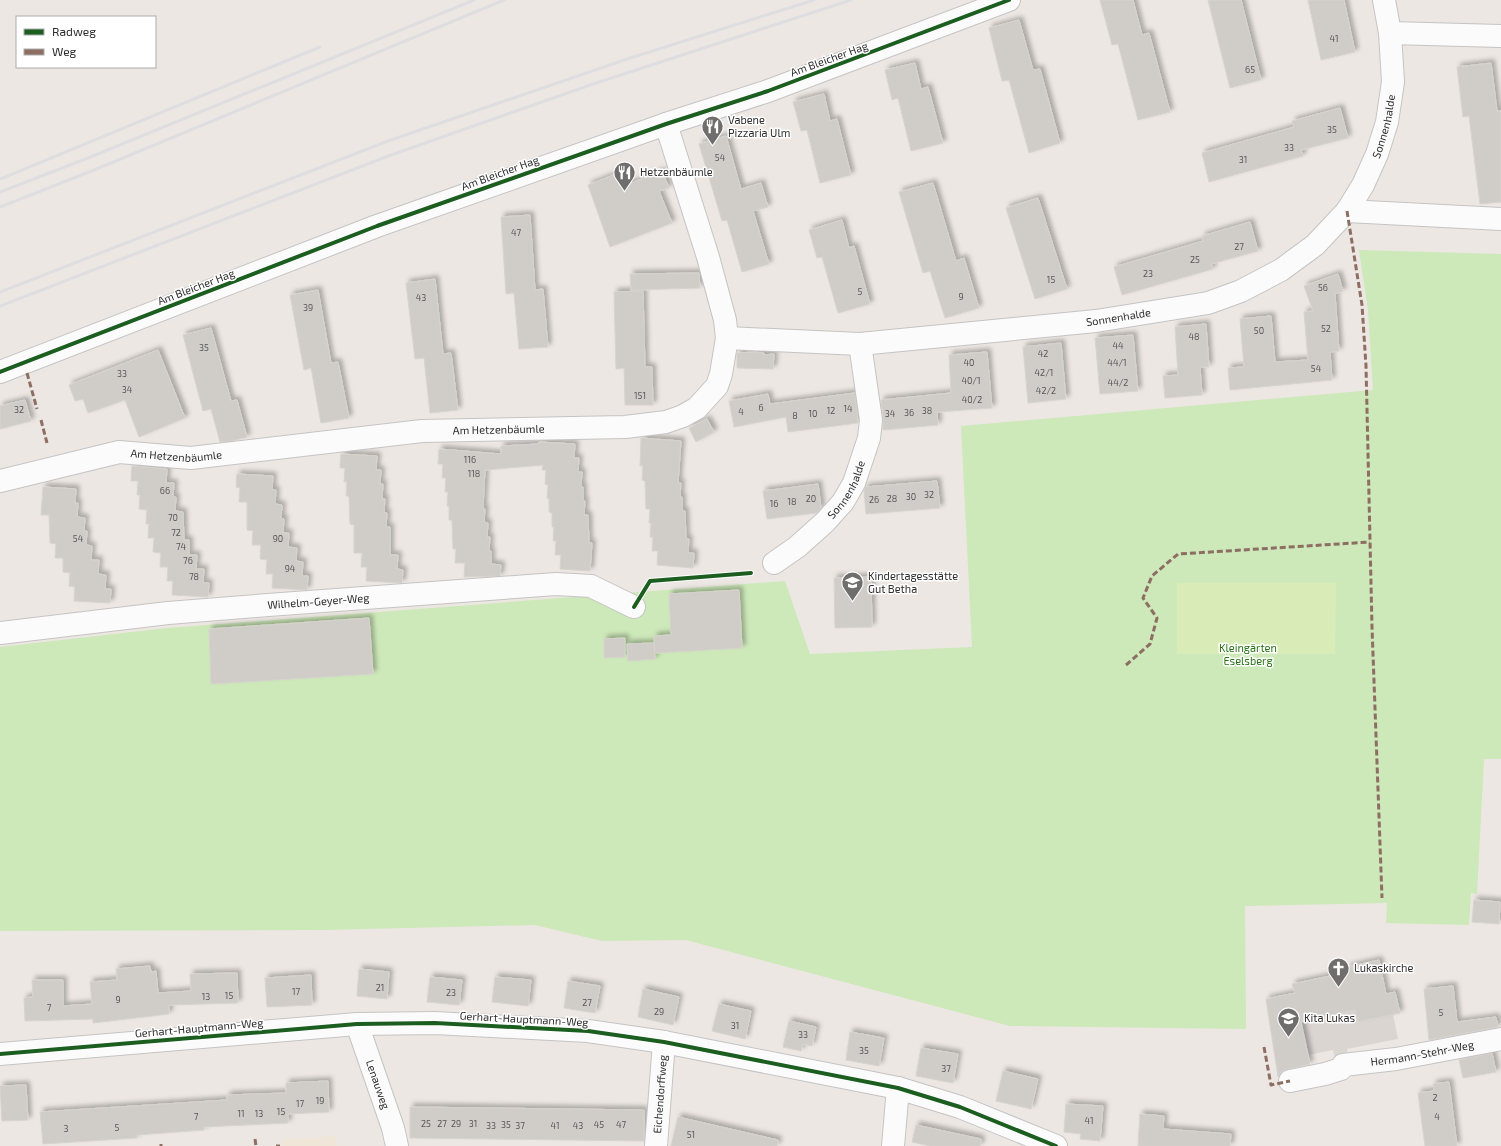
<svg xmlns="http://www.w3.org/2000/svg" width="1501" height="1146" font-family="'Exo 2',sans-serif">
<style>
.education{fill:#efe6d7}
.green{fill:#cde8b9}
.pitch{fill:#d9ecb7}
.plaza{fill:#dad5d1}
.building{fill:#d0cdc9;stroke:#d7d3ce;filter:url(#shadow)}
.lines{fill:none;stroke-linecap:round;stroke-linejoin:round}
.minor-casing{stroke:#c5c4c3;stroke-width:24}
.minor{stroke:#fcfbfb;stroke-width:22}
.rail{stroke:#dedee0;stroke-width:3}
.quiet{stroke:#8d6e63;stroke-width:3;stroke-dasharray:6 3;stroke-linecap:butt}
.cycleway-casing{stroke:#fff;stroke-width:6}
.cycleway{stroke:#1b5e20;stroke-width:4}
.labels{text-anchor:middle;stroke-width:3;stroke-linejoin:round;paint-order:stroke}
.number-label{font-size:9px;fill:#585756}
.street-label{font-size:11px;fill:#2d2d2d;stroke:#fff}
.poi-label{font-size:11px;fill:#2d2d2d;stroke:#fff;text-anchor:start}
.park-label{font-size:11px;fill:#297216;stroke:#fff}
</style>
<defs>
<filter id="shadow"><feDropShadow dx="3.5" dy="-3.5" stdDeviation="2" flood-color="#0004"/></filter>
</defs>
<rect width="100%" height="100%" fill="#ece7e2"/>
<path class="education" d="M336,1136L337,1146H283L282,1140Z"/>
<path class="green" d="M1359,250L1501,254V759H1484L1477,894L1471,893L1469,925L1386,923L1387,903L1245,906L1246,1029L1010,1026L686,940L602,941L535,925L325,930L0,931V647L167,628L785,581L810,654L972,647L961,426L1373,390L1368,311Z"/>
<path class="pitch" d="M1177,583H1336L1335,654H1177Z"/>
<path class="plaza" d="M1355,1010L1358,1022L1393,1014L1398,1039L1347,1049L1348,1056L1335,1059L1333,1050L1308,1055L1301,1022Z"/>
<g class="building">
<path d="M1100,0H1133L1142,35L1149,33L1170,112L1138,120L1118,44L1112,45Z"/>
<path d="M1208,0H1241L1261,80L1230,88Z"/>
<path d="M1308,0H1344L1355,52L1321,60Z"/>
<path d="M1019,20L1033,70L1040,69L1060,143L1029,153L1009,80L1002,81L989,28Z"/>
<path d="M915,63L921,89L928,87L943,143L911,151L898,98L892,100L885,70Z"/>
<path d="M1491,63L1497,111H1501V202L1480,204L1469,116L1463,117L1457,67Z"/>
<path d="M824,94L830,121L837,119L851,175L820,183L807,130L801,131L793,102Z"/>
<path d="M1340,108L1348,138L1301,150L1303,156L1209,182L1202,153L1294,127L1292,121Z"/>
<path d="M726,136L741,189L761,183L768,207L753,211L769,264L742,272L727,220L722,221L699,144Z"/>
<path d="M624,171L629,184L662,171L669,188L659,191L672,223L610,247L588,185Z"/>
<path d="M933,183L956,261L964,258L979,308L945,318L930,271L923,273L899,192Z"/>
<path d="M1038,198L1067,289L1035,299L1006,208Z"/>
<path d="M530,215L535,290L543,289L548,347L519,349L514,293L506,294L501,217Z"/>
<path d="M842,220L849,248L854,246L870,304L838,313L822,257L817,258L809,230Z"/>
<path d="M1250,222L1258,251L1211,264L1213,269L1122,295L1114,267L1203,241L1202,236Z"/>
<path d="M699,273L700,288L631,290L630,274Z"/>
<path d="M1338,274L1343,291L1335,294L1339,351L1330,352L1332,380L1230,390L1228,368L1244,367L1240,319L1271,316L1275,362L1308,360L1304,312L1313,311L1304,286Z"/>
<path d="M435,279L443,354L451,353L458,410L430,413L424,358L415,359L406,283Z"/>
<path d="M318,290L331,363L338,362L349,418L321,423L311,368L304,370L290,295Z"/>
<path d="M643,291L645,367H652L653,405H625L624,368L616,369L614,292Z"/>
<path d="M1206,324L1209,367H1200L1202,395L1165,398L1163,376L1178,375L1175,327Z"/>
<path d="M211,328L231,401L237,400L247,437L232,441L220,442L211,409L203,411L183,335Z"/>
<path d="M1133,335L1138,391L1100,394L1095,338Z"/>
<path d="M1061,343L1066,399L1028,403L1023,347Z"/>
<path d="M158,350L185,418L139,437L125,400L88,413L83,399L75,401L69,385Z"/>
<path d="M755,352L764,353V355L774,354L773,369L737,368V353Z"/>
<path d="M987,352L992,408L937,412L938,425L883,430V418L881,400L951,393L949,355Z"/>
<path d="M855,393L858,423L788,432L786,417L734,427L729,401L768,394L770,404Z"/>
<path d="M25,400L31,421L0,429V406Z"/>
<path d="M707,419L714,432L696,442L689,428Z"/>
<path d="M641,438L681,441L678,483H681L680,497H682V511H685L686,539H689L688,553H694L693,568L657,565L658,551H652L653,537H650L651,523H649L650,509H646L645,481L642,480L643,466H640Z"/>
<path d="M539,442L575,444L574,458H579L578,472H582L581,487H583V501H585L584,515H588L589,543H592L590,571L560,569L561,555H555L556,541H553L554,527H552V513L549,512V499L547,498L548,485L545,484L546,470H542L543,465L485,470L483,508L485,509L484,522L488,523L487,537H490L489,551H491V564L501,565L500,576L464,577L465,563H455L456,549H453L452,520H449V506H447L448,492H445L446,478H442L443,464H438L439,449L501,454V446L539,444Z"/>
<path d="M341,454L377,456L376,470H381L380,484H383L382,498L385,499L384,512L387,513L386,527H390V555H398L397,569L403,570L402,583L366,581L367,567H361L362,553H354V525L350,524L349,496H346L347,482H344L345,468H340Z"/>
<path d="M132,466L167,469L166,483H174L173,497H176L175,511L183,512L184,540H189V555H197L196,569H204L203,583H209L208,597L172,595L173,581H167L168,567H160L161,553L153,552L154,538H148L149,524H146L147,510L139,509L140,495H137L138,481H131Z"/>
<path d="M237,474L273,476L272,490H276L275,504L282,505L281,518L284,519L283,533H289L288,547L297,548L296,561L303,562L302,576H308L307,590L272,588L273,574H266L267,560L260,559L261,545H252L253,531L247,530V502H239L240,488L236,487Z"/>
<path d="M937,481L940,508L866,514L864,491L866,487Z"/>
<path d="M818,484L821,508L816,513L767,519L763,491Z"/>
<path d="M43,487L76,489L75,503H78L77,517L85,518L84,531H87L86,545L92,546L91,560H99L98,574L106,575L105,589H111L110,603L74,601L75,587L69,586L70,573L63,572V558H55L56,544L50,543L49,515H41Z"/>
<path d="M871,577L872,627L835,628L834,578Z"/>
<path d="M739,590L742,648L655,653L654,636L671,635L669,594Z"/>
<path d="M369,618L373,674L211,684L209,629Z"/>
<path d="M625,638V657L604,658V639Z"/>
<path d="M654,643L655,659L628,661L627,644Z"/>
<path d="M1474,900L1500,902L1499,924L1472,922Z"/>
<path d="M1379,960L1386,994L1395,992L1400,1013L1358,1022L1355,1010L1301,1022L1310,1064L1287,1069L1282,1071L1278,1077L1266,999L1295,993L1292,984L1349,972L1347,967Z"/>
<path d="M150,966L151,972L156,971L158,993L191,991L190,974L237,973L238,1003L169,1005V1014L93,1023V1019L25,1021L24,998L33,997L32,980H63V1006L92,1004L90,982L117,980L116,969Z"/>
<path d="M359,969L389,972L387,999L357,996Z"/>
<path d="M311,975L312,1005L267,1007L265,978Z"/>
<path d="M430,977L462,980L459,1005L427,1002Z"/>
<path d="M495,977L531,980L528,1006L492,1002Z"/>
<path d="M568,981L600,986L595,1013L564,1008Z"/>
<path d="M1453,986L1457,1022L1496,1017L1498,1027L1429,1040L1424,989Z"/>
<path d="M643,989L679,997L673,1025L638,1017Z"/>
<path d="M719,1004L751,1011L745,1039L712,1031Z"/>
<path d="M789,1021L816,1027L812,1046L803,1044L801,1051L783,1047Z"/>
<path d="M850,1032L884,1038L879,1066L846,1060Z"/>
<path d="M921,1048L958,1054L953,1083L916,1076Z"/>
<path d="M1492,1053L1496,1072L1463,1078L1459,1060Z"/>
<path d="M1003,1071L1038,1079L1031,1109L996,1101Z"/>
<path d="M328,1081L329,1112L288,1114V1123L204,1127V1130L137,1135V1138L43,1144L40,1112L227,1100V1095L286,1093V1083Z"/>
<path d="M1449,1082L1457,1146H1425L1418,1093L1434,1091L1433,1084Z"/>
<path d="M26,1085L28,1120L2,1121L0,1086Z"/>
<path d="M1066,1104L1103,1106L1100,1141L1080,1139L1081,1134L1064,1132Z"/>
<path d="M410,1107L644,1110V1141L410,1138Z"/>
<path d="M1140,1114L1164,1116L1163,1129L1231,1134L1230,1146H1138Z"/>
<path d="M678,1117L778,1140L777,1146H671Z"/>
<path d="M916,1125L981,1139L980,1146H930L912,1142Z"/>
</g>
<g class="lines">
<defs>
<g id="minor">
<path d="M1390,33L1501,36"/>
<path d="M1347,211L1501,219"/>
<path id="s1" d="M727,338L860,344L1096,321L1208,303L1241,291L1281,270L1315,245L1347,211L1363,185L1377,154L1387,122L1393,82L1390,33L1384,0"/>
<path d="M0,372L377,226L666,124L768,91L1009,0"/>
<path id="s2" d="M0,481L119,452L191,458L422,431L625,427L666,422L683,416L697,408L717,386L721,374L727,338L725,320L708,257L666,124"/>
<path id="s3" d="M774,563L797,547L825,522L843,502L854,483L869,438L871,420L860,344"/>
<path id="s4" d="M0,633L168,613L268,605L556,584L591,586L634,607"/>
<path id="s5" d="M357,1024L393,1128L397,1146"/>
<path d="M0,1054L357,1024L435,1023L588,1031L664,1042L898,1088L960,1107L1056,1146"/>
<path id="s6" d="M1290,1081L1325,1074L1341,1069L1343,1065L1396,1059L1501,1039"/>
<path id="s7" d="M656,1146L664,1042"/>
<path d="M893,1146L898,1088"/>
</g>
</defs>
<use href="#minor" class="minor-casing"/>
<use href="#minor" class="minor"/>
<g class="rail">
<path d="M0,179L320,47"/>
<path d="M0,192L88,158L474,0"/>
<path d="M0,207L94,170L504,0"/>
<path d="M0,292L388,141L627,59L814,0"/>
<path d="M0,306L391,155L596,83L851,0"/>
</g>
<g class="quiet">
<path d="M1347,211L1362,305L1366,366L1372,627L1382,898"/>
<path d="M27,373L37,409"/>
<path d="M41,420L47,443"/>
<path d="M1126,665L1150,644L1157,618L1143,598L1152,576L1178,554L1370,542"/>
<path d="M1264,1047L1271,1085L1290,1081"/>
<path d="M255,1139L256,1146"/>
<path d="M161,1144V1146"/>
<path d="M276,1146H280"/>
</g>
<defs>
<g id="cycleway">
<path d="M0,372L377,226L666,124L768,91L1009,0"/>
<path d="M634,607L650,581L751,573"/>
<path d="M0,1054L357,1024L435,1023L588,1031L664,1042L898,1088L960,1107L1056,1146"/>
</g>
</defs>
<use href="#cycleway" class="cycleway-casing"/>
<use href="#cycleway" class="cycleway"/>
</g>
<defs>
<symbol id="restaurant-pin" viewBox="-11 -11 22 30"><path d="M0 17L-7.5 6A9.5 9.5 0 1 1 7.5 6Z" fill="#706e6c" stroke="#fff"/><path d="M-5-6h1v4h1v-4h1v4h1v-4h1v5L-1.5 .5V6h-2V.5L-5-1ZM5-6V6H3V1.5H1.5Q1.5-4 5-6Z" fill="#fff"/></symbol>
<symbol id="school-pin" viewBox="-11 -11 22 30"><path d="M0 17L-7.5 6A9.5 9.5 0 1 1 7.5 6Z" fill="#706e6c" stroke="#fff"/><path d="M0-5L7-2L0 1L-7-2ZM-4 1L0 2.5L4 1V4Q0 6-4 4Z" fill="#fff"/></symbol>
<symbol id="church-pin" viewBox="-11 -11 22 30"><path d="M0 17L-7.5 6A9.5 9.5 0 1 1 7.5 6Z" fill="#706e6c" stroke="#fff"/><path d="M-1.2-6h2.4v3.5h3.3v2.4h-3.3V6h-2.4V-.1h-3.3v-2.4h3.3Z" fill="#fff"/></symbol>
</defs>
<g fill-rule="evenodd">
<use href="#restaurant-pin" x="700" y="114" width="25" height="34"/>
<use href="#restaurant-pin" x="612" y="160" width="25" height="34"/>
<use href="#school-pin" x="840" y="570" width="25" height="34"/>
<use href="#church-pin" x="1326" y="956" width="25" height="34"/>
<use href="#school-pin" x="1276" y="1006" width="25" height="34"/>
</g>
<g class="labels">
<g class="number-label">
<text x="1334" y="42">41</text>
<text x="1250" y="73">65</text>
<text x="1332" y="133">35</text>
<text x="1289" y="151">33</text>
<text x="720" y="161">54</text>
<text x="1243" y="163">31</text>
<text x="516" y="236">47</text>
<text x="1239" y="250">27</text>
<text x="1195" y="263">25</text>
<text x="1148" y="277">23</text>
<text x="1051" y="283">15</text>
<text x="1323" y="291">56</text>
<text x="860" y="295">5</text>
<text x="961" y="300">9</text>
<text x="421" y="301">43</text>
<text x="308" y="311">39</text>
<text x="1326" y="332">52</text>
<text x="1259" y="334">50</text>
<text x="1194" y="340">48</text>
<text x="1118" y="349">44</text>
<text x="204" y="351">35</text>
<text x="1043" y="357">42</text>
<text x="969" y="366">40</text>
<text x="1117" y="366">44/1</text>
<text x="1316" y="372">54</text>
<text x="1044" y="376">42/1</text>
<text x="122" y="377">33</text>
<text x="971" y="384">40/1</text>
<text x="1118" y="386">44/2</text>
<text x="127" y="393">34</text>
<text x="1046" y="394">42/2</text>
<text x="640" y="399">151</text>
<text x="972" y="403">40/2</text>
<text x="761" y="411">6</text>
<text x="848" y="412">14</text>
<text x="19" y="413">32</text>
<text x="831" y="414">12</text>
<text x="927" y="414">38</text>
<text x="741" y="415">4</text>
<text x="909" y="416">36</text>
<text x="813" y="417">10</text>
<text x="890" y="417">34</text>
<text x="795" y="419">8</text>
<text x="470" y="463">116</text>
<text x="474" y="477">118</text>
<text x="165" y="494">66</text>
<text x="929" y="498">32</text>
<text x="911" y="500">30</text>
<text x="811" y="502">20</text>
<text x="892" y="502">28</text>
<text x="874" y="503">26</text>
<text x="792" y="505">18</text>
<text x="774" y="507">16</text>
<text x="173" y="521">70</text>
<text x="176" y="536">72</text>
<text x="78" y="542">54</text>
<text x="278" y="542">90</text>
<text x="181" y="550">74</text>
<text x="188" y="564">76</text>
<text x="290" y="572">94</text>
<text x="194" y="580">78</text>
<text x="380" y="991">21</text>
<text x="296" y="995">17</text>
<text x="451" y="996">23</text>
<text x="229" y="999">15</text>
<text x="206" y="1000">13</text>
<text x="118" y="1003">9</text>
<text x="587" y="1006">27</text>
<text x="49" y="1011">7</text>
<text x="659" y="1015">29</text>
<text x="1441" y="1016">5</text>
<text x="735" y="1029">31</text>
<text x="803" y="1038">33</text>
<text x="864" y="1054">35</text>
<text x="946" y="1072">37</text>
<text x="1435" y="1101">2</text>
<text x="320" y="1104">19</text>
<text x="300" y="1107">17</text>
<text x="281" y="1115">15</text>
<text x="241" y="1117">11</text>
<text x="259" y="1117">13</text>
<text x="196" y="1120">7</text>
<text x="1437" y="1120">4</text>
<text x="1089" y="1124">41</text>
<text x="426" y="1127">25</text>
<text x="442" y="1127">27</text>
<text x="456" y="1127">29</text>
<text x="473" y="1127">31</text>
<text x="506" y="1128">35</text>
<text x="599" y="1128">45</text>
<text x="621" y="1128">47</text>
<text x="491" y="1129">33</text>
<text x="520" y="1129">37</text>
<text x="555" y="1129">41</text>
<text x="578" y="1129">43</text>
<text x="117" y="1131">5</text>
<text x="66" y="1132">3</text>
<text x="691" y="1138">51</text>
</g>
<g class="street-label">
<text transform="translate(829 59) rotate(-20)" y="4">Am Bleicher Hag</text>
<text dy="4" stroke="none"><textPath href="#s1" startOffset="746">Sonnenhalde</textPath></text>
<text transform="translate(500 173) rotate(-20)" y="4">Am Bleicher Hag</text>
<text transform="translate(196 287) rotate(-21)" y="4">Am Bleicher Hag</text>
<text dy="4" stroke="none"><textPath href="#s1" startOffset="393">Sonnenhalde</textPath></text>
<text dy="4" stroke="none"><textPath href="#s2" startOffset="504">Am Hetzenbäumle</textPath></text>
<text dy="4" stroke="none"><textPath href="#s2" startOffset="180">Am Hetzenbäumle</textPath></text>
<text dy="4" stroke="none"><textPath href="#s3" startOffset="105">Sonnenhalde</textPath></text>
<text dy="4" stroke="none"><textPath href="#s4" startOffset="320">Wilhelm-Geyer-Weg</textPath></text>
<text transform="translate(524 1019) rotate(3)" y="4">Gerhart-Hauptmann-Weg</text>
<text transform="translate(199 1028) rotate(-5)" y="4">Gerhart-Hauptmann-Weg</text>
<text dy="4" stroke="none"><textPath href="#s6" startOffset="137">Hermann-Stehr-Weg</textPath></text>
<text dy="4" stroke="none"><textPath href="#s5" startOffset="64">Lenauweg</textPath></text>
<text dy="4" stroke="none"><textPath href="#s7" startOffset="52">Eichendorffweg</textPath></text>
</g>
<g class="poi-label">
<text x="728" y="124">Vabene<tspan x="728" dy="13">Pizzaria Ulm</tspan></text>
<text x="640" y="176">Hetzenbäumle</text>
<text x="868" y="580">Kindertagesstätte<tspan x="868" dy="13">Gut Betha</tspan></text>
<text x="1354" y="972">Lukaskirche</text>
<text x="1304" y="1022">Kita Lukas</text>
</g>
<g class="park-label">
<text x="1248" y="652">Kleingärten<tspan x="1248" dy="13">Eselsberg</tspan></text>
</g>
</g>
<rect x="16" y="16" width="140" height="52" fill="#ffffff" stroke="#ababab"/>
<rect x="24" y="29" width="20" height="6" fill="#1b5e20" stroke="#ababab"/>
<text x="52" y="36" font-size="12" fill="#2d2d2d">Radweg</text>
<rect x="24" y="49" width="20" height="6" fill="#8d6e63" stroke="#ababab"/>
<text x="52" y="56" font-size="12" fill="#2d2d2d">Weg</text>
</svg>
